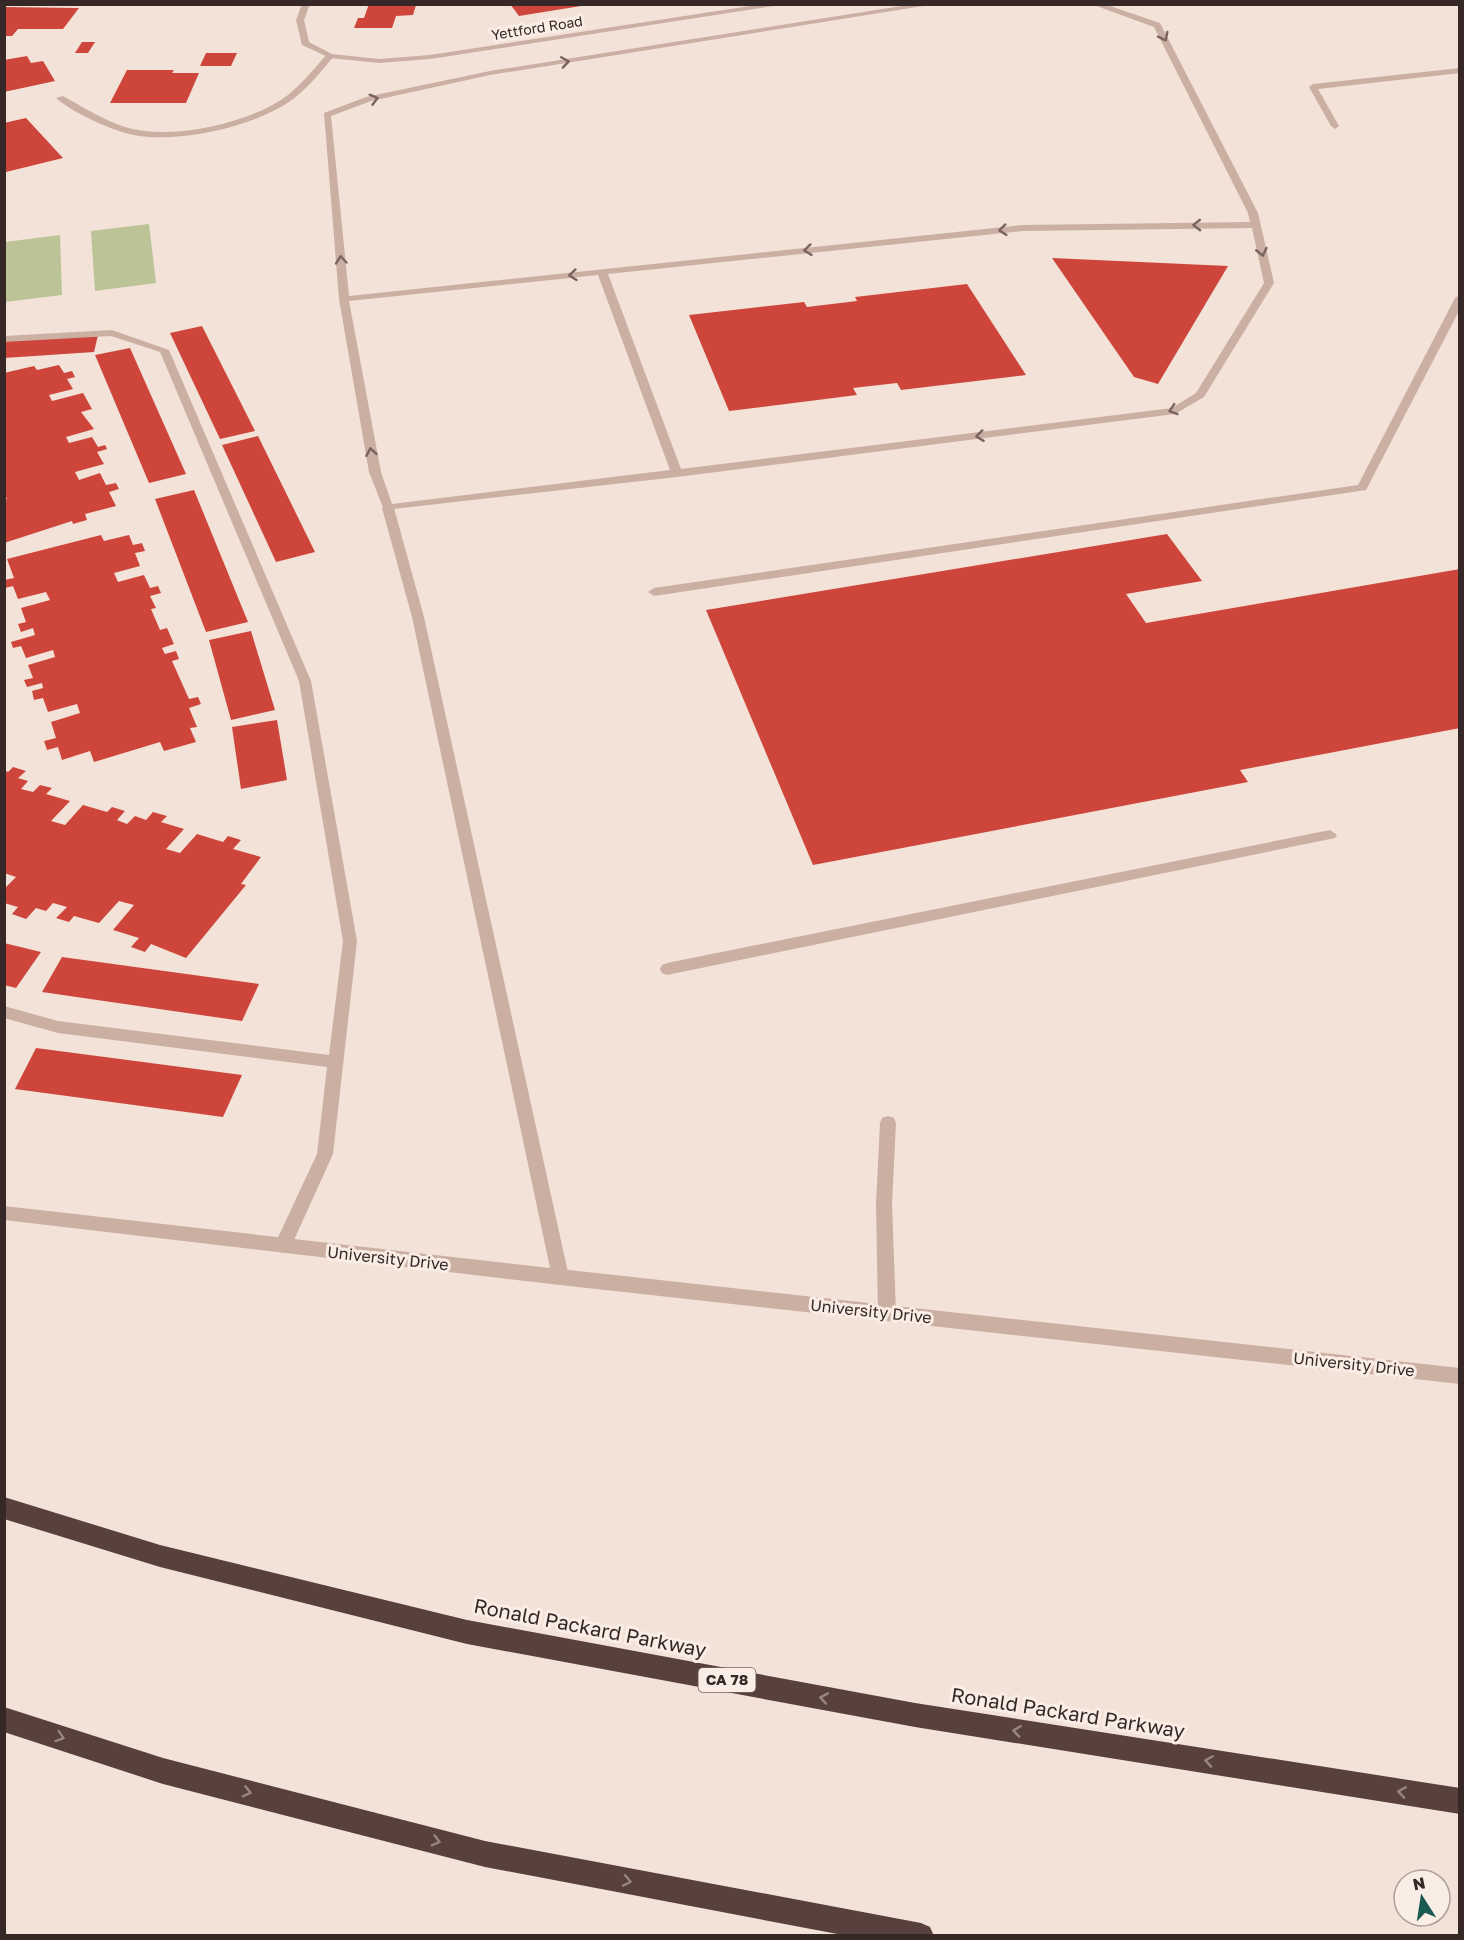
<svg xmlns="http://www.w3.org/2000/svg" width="1464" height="1940" font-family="'Golos Text',sans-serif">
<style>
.green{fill:#bbc397}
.building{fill:#ce463b}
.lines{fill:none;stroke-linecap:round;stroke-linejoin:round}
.service{fill:#cbafa3;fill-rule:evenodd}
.minor{fill:#cbafa3;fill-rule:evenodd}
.tertiary{fill:#cbafa3;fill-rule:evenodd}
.motorway{fill:#58403c;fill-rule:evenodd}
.oneway{stroke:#79655e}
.oneway2{stroke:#998580}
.labels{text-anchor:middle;stroke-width:6;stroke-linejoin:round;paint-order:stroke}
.far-street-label{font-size:14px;fill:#362826;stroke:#faede5}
.shield{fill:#faede5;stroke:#71635f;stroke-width:1.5}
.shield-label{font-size:15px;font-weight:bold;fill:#362826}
.street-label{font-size:16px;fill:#362826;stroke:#faede5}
.near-street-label{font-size:20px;fill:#362826;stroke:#faede5}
</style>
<rect width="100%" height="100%" fill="#f3e2d8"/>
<g class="green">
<path d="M149,224L156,283L95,291L91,231Z"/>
<path d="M60,235L62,295L5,302V242Z"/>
</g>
<g class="building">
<path d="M369,4L406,5H416L413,15L396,16L392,28H354L358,18H364Z"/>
<path d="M510,4H581V6L519,16Z"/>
<path d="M4,7L79,8L63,29H18L12,36H4Z"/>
<path d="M82,42H95L88,53H75Z"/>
<path d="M206,53H237L231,66H200Z"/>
<path d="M27,56L31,63L43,61L55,81L4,92V60Z"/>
<path d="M127,70H174L172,73H199L186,103H110Z"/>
<path d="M26,118L63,158L6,172L4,170V123Z"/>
<path d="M1052,258L1228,266L1158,384L1134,377Z"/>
<path d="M967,284L1026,375L901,390L897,383L853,388L857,395L729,411L689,315L804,302L807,307L857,301L855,297Z"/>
<path d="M202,326L255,431L220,439L170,333Z"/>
<path d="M98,335L94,352L4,358V340Z"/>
<path d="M130,348L186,474L149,483L95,355Z"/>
<path d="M59,365L64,373L72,371L75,377L67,379L73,389L49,395L52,401L83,393L92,409L81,412L94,429L66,437L69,443L92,437L98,447L105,445L107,449L97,452L104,464L75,472L79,480L100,473L106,485L116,483L119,489L109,492L116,506L85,514L87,520L73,524L72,521L4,543V500L7,499L4,493V373L34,366L37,370Z"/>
<path d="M258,436L315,552L276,562L222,445Z"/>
<path d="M194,490L248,622L206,632L155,499Z"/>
<path d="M1167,534L1202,581L1126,594L1146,623L1460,569V728L1240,770L1248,782L813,865L706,610Z"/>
<path d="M101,535L104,541L129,535L133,545L142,543L145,551L135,553L140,566L114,573L118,582L144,575L150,588L158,586L161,593L150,596L156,608L151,609L160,630L167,628L174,644L162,648L165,654L176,651L179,659L172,661L189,699L198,697L201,704L189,708L197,727L190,728L196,742L164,751L160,742L94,762L90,751L62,760L58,747L47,750L44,741L56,738L51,722L80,713L77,704L48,712L43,698L34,700L32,691L43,688L42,683L27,687L24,680L33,678L28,665L55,657L53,650L26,658L21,646L13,648L11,642L35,635L33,628L21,632L18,624L26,622L21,608L50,600L46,592L18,599L13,586L5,588L4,580L14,578L7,559Z"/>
<path d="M251,631L275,710L231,720L209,640Z"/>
<path d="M277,720L287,780L241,789L232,727Z"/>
<path d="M13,767L26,771L18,778L28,781L21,789L33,792L40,785L52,788L46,794L70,801L51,821L65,825L83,805L107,812L112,807L125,811L117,820L127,824L135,816L146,820L153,812L167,816L161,822L184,829L166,849L180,853L197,834L223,842L228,836L241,840L233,849L261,857L241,884L246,885L186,958L151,944L145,952L131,947L139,938L113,930L134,905L119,901L99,923L74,916L69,922L56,918L67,907L53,903L46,911L36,908L26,919L12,914L18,907L4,903V889L16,877L4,873V770L8,772Z"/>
<path d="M4,943L41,952L16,988L4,985Z"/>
<path d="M62,957L259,984L242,1021L42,992Z"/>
<path d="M36,1048L242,1075L223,1117L15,1089Z"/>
</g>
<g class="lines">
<g class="service">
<path d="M914,4H936L490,75L371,101L331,116L349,296L1023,225L1250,222L1248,213L1154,27L1091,4H1104L1160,23L1258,213L1274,283L1204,397L1175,414L677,477L384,510L369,472L339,299L324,113L366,97L490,71ZM1252,228L1264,283L1196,393L1172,408L681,469L608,274L1023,231ZM598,275L670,470L392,504L381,472L349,301Z"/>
<path d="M327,54L334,56C321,72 306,90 289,102C252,127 183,142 139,136C115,132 74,114 56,98L63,96C83,107 103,120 125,127C169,141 243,124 281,100C299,88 313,70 327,54Z"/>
<path d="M1460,68V73L1318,89L1339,126L1335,129L1331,126L1309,87L1313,84Z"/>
<path d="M1460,295V309L1366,490L654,596L648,592L654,588L1358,485L1455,298Z"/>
<path d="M112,330L169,350L311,681L357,941L333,1154L289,1251L283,1253L277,1251L274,1246L317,1154L327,1067L58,1033L4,1018V1006L58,1021L329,1055L343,941L299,681L160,352L111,336L4,342V336Z"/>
<path d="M1330,830L1337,835L1335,838L667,975L662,973L660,969L662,965L667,963Z"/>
<path d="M888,1116L894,1118L896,1123L892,1204L896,1313L893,1318L887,1321L881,1318L878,1313L876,1204L880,1123L882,1118Z"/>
</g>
<g class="minor">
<path d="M302,4H310L304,20L309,42L332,54L379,59L430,55L763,4H786L430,59L379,63L330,58L302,45L296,20Z"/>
<path d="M388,505L394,508L424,617L569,1277L566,1282L560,1285L4,1220V1206L550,1268L412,617L382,508Z"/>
</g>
<path class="tertiary" d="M560,1269L1460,1368V1384L560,1285L554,1282L551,1277L554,1272Z"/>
<g class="motorway">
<path d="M4,1497L160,1545L467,1620L915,1703L1460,1788V1814L915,1727L467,1644L160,1567L4,1519Z"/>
<path d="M4,1707L163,1758L485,1841L921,1923L930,1927L934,1936H848L485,1867L163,1784L4,1732Z"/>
</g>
</g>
<defs><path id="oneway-chevron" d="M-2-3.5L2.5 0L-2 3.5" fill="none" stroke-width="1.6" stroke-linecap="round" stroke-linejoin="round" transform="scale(1.5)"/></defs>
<g class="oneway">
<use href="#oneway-chevron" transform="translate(1164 37) rotate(63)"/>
<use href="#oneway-chevron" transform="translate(565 62) rotate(-9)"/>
<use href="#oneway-chevron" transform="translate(374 99) rotate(-15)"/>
<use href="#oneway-chevron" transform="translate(1197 225) rotate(179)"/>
<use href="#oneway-chevron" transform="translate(1003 230) rotate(174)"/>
<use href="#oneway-chevron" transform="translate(808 250) rotate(174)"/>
<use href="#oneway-chevron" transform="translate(1262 252) rotate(77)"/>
<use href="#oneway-chevron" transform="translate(341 260) rotate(-95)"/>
<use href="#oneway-chevron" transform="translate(573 275) rotate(174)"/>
<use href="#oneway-chevron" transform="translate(1173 410) rotate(162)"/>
<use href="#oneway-chevron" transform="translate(980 436) rotate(173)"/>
<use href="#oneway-chevron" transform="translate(371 452) rotate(-100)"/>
</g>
<g class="oneway2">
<use href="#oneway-chevron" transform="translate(824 1698) rotate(-170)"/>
<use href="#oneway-chevron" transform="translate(1017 1731) rotate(-171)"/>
<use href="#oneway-chevron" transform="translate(60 1737) rotate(18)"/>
<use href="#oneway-chevron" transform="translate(1209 1761) rotate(-171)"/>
<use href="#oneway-chevron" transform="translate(247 1792) rotate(15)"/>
<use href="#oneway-chevron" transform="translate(1402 1792) rotate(-171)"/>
<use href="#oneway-chevron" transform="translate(436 1841) rotate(15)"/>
<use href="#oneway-chevron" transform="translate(627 1881) rotate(11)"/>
</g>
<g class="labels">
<g class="far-street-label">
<text transform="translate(537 28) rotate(-9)" y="5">Yettford Road</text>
</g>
<rect class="shield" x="698.5" y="1668" width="57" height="24" rx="4.5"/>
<g class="shield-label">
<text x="727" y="1685">CA 78</text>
</g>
<g class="street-label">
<text transform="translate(388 1258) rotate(6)" y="6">University Drive</text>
<text transform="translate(871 1311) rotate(6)" y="6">University Drive</text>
<text transform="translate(1354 1364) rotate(6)" y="6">University Drive</text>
</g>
<g class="near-street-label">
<text transform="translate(590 1628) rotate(11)" y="7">Ronald Packard Parkway</text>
<text transform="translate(1068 1713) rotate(9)" y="7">Ronald Packard Parkway</text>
</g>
</g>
<rect width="1464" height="1940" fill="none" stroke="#362826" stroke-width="12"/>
<g transform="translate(1422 1898) rotate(348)"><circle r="28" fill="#faede5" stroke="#ac9e99" stroke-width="1.5"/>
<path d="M0-4.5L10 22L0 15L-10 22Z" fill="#195a53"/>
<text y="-9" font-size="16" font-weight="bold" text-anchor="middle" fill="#362826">N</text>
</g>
</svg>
